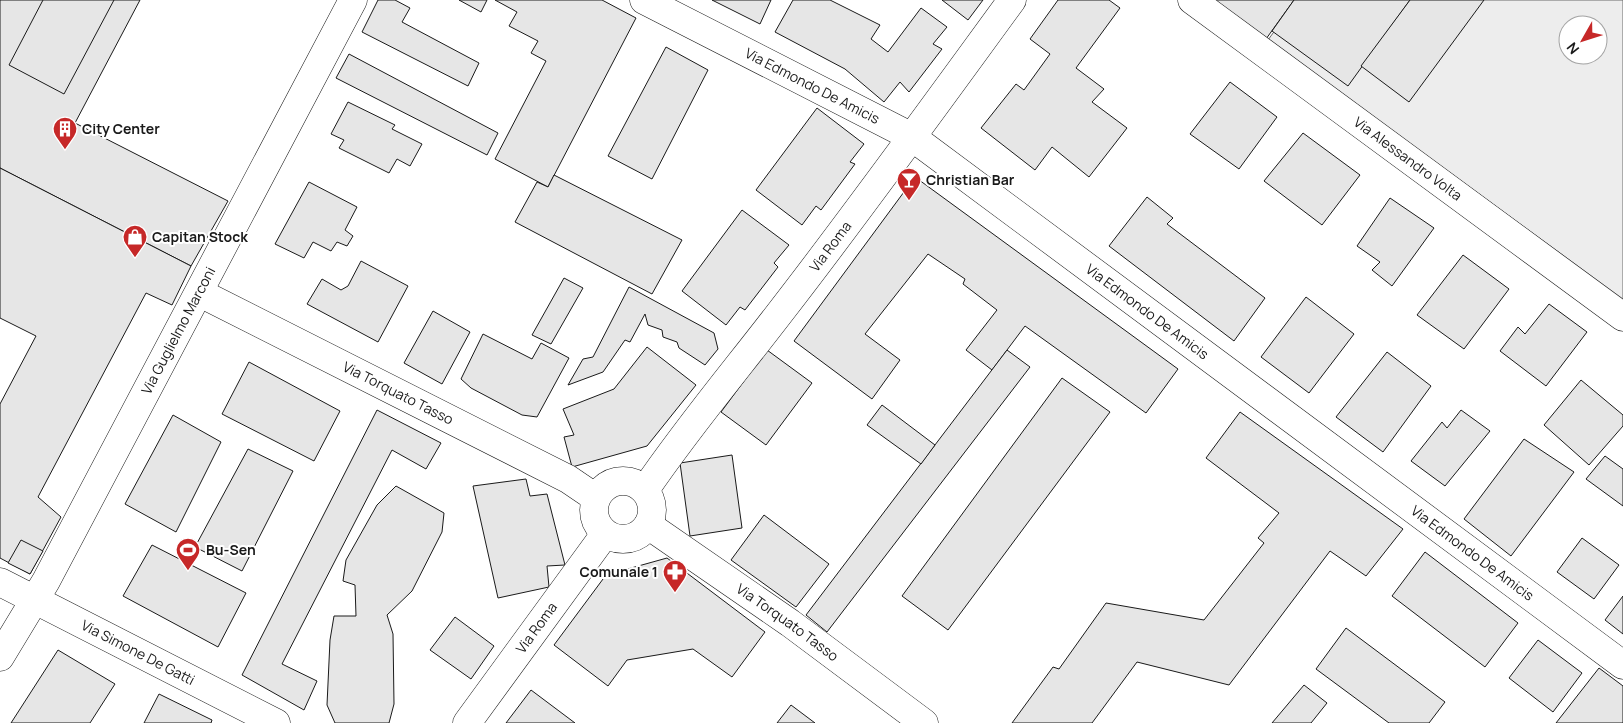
<svg xmlns="http://www.w3.org/2000/svg" width="1623" height="723" font-family="Manrope,sans-serif">
<style>
.green{fill:#ededed;stroke:#6a6a6a;fill-rule:evenodd}
.building{fill:#e6e6e6;stroke:#1a1a1a}
.lines{fill:none;stroke-linecap:round;stroke-linejoin:round}
.minor-casing{stroke:#1a1a1a;stroke-width:29}
.minor{stroke:#fff;stroke-width:28}
.labels{text-anchor:middle;stroke-width:4;stroke-linejoin:round;paint-order:stroke}
.street-label{font-size:14px;fill:#1a1a1a;stroke:#fff}
.poi-label{font-size:14px;font-weight:bold;fill:#1a1a1a;stroke:#fff;text-anchor:start}
</style>
<rect width="100%" height="100%" fill="#fff"/>
<path class="green" d="M1297,0H1623V299L1268,40ZM1568,25H1598V55H1568Z"/>
<g class="building">
<path d="M0,0H140L75,123L228,201L191,266L0,168Z"/>
<path d="M43,0H114L64,94L9,65Z"/>
<path d="M378,0H395L410,8L402,22L479,63L468,86L362,32Z"/>
<path d="M459,0H487L481,12Z"/>
<path d="M495,0H602L636,18L548,187L495,159L546,61L531,53L538,41L509,26L517,12Z"/>
<path d="M712,0H771L760,24Z"/>
<path d="M793,0H830L880,25L871,39L888,52L921,8L947,27L933,44L942,49L909,92L900,82L884,102L845,69L775,32Z"/>
<path d="M942,0H983L968,20Z"/>
<path d="M1058,0H1109L1120,8L1076,68L1104,89L1092,102L1127,128L1089,177L1052,147L1035,170L981,128L1016,84L1024,90L1050,54L1030,39Z"/>
<path d="M1213,0H1294L1266,39Z"/>
<path d="M1294,0H1410L1348,86L1272,31Z"/>
<path d="M1410,0H1484L1409,102L1361,66Z"/>
<path d="M666,47L708,70L652,179L608,156Z"/>
<path d="M349,54L498,133L487,155L336,78Z"/>
<path d="M1230,82L1277,117L1239,169L1190,134Z"/>
<path d="M348,102L395,125L392,129L422,144L410,166L397,159L389,173L339,148L344,140L331,134Z"/>
<path d="M817,108L864,144L850,162L855,164L821,210L816,206L802,225L756,190Z"/>
<path d="M1303,133L1360,175L1322,225L1264,181Z"/>
<path d="M0,168L191,266L172,305L146,293L38,497L61,517L30,574L0,558V404L36,336L0,318Z"/>
<path d="M554,175L682,240L652,294L515,222L537,182L548,187Z"/>
<path d="M915,177L1178,369L1146,413L1025,326L992,370L966,350L997,310L963,284L965,279L928,254L865,334L900,360L872,399L794,341Z"/>
<path d="M309,182L357,207L345,230L353,236L347,246L337,242L331,251L313,242L304,258L275,244Z"/>
<path d="M1147,197L1173,218L1167,224L1265,298L1234,341L1109,246Z"/>
<path d="M1390,198L1434,228L1392,286L1372,270L1380,262L1357,246Z"/>
<path d="M742,210L789,245L774,263L778,267L745,310L740,307L726,325L682,291Z"/>
<path d="M1463,255L1509,289L1464,349L1417,315Z"/>
<path d="M361,261L408,286L378,342L307,304L322,279L341,290L348,286Z"/>
<path d="M564,278L583,288L551,344L532,335Z"/>
<path d="M629,287L714,333L718,349L705,365L679,348L677,342L663,337L662,330L648,325L645,314L630,342L625,340L603,372L568,385L583,359L593,357Z"/>
<path d="M1306,297L1354,334L1309,393L1261,357Z"/>
<path d="M1549,304L1587,332L1546,386L1500,351L1518,327L1525,334Z"/>
<path d="M433,311L470,332L442,384L404,363Z"/>
<path d="M483,334L532,359L541,343L569,358L537,417L522,415L471,388L461,379Z"/>
<path d="M647,347L696,385L647,446L572,467L564,437L574,435L563,409L614,389Z"/>
<path d="M767,350L812,383L766,445L721,412Z"/>
<path d="M1007,350L1030,367L827,632L806,615Z"/>
<path d="M1387,352L1431,386L1383,452L1336,417Z"/>
<path d="M249,362L340,411L314,461L222,414Z"/>
<path d="M1062,378L1110,412L948,630L902,596Z"/>
<path d="M1581,380L1623,415V426L1589,465L1544,425Z"/>
<path d="M882,405L935,445L921,464L867,425Z"/>
<path d="M377,410L441,443L426,469L392,450L282,664L317,681L304,710L242,675Z"/>
<path d="M1461,410L1490,431L1445,486L1411,461L1442,422L1447,428Z"/>
<path d="M1240,412L1403,529L1366,576L1330,551L1229,685L1137,662L1092,723H1012L1053,667L1059,669L1106,603L1204,620L1264,543L1258,538L1279,513L1206,458Z"/>
<path d="M173,415L221,442L176,532L125,504Z"/>
<path d="M1524,439L1574,472L1511,556L1464,519Z"/>
<path d="M248,449L293,471L242,571L195,547Z"/>
<path d="M732,455L742,528L690,536L680,463Z"/>
<path d="M1605,456L1623,469V506L1586,479Z"/>
<path d="M526,479L530,496L547,494L565,565L547,566L549,587L498,598L473,486Z"/>
<path d="M396,486L444,513L442,532L412,591L387,615L393,634L394,704L389,723H335L327,705L330,640L334,616H356L355,585L343,581L346,560L377,505Z"/>
<path d="M764,515L829,564L796,607L731,560Z"/>
<path d="M1582,538L1619,565L1594,599L1557,572Z"/>
<path d="M21,540L43,551L30,574L8,563Z"/>
<path d="M152,545L246,593L218,647L123,596Z"/>
<path d="M1425,552L1518,623L1485,667L1392,596Z"/>
<path d="M667,558L765,632L732,677L693,649L627,660L608,686L554,645L606,575Z"/>
<path d="M1623,596V634L1605,620Z"/>
<path d="M455,617L494,646L471,679L430,650Z"/>
<path d="M1346,628L1445,702L1429,723H1389L1316,669Z"/>
<path d="M1538,640L1582,673L1553,712L1509,678Z"/>
<path d="M58,650L115,684L90,723H11Z"/>
<path d="M1599,668L1623,686V723H1556Z"/>
<path d="M1304,685L1327,703L1311,723H1272Z"/>
<path d="M531,690L575,723H506Z"/>
<path d="M159,694L212,720L211,723H144Z"/>
<path d="M791,705L815,723H777Z"/>
</g>
<g class="lines">
<defs>
<g id="minor">
<path id="s1" d="M644,0L912,137L1623,665"/>
<path id="s2" d="M1192,0L1623,317"/>
<path id="s3" d="M200,293L568,479L596,498"/>
<circle cx="623" cy="510" r="29"/>
<path id="s4" d="M645,490C687,428 736,370 782,310C861,208 936,104 1012,0"/>
<path id="s5" d="M648,525L790,623L924,723"/>
<path id="s6" d="M0,582L276,723"/>
<path id="s7" d="M0,657L46,581L353,0"/>
<path id="s8" d="M467,723L605,534"/>
</g>
</defs>
<use href="#minor" class="minor-casing"/>
<use href="#minor" class="minor"/>
</g>
<defs>
<symbol id="building-pin" viewBox="-11 -11 22 30"><path d="M0 17L-7.5 6A9.5 9.5 0 1 1 7.5 6Z" fill="#c62828" stroke="#fff"/><path d="M-4-6H4V6H1V3H-1V6H-4ZM-2.5-4.3h1.7v1.8h-1.7ZM.8-4.3h1.7v1.8H.8ZM-2.5-1h1.7V.8h-1.7ZM.8-1h1.7V.8H.8Z" fill="#fff"/></symbol>
<symbol id="bar-pin" viewBox="-11 -11 22 30"><path d="M0 17L-7.5 6A9.5 9.5 0 1 1 7.5 6Z" fill="#c62828" stroke="#fff"/><path d="M-6-5H6L.8 .8V4.5H3.5V6h-7V4.5H-.8V.8Z" fill="#fff"/></symbol>
<symbol id="shop-pin" viewBox="-11 -11 22 30"><path d="M0 17L-7.5 6A9.5 9.5 0 1 1 7.5 6Z" fill="#c62828" stroke="#fff"/><path d="M-5-2.5h2.3a2.7 3.5 0 0 1 5.4 0H5L5.5 6h-11ZM-1.5-2.5h3a1.5 2.3 0 0 0-3 0Z" fill="#fff"/></symbol>
<symbol id="stadium-pin" viewBox="-11 -11 22 30"><path d="M0 17L-7.5 6A9.5 9.5 0 1 1 7.5 6Z" fill="#c62828" stroke="#fff"/><path d="M0-5a6.5 5 0 1 0 0 10a6.5 5 0 1 0 0-10ZM-3.5-1.8h7v3.6h-7Z" fill="#fff"/></symbol>
<symbol id="pharmacy-pin" viewBox="-11 -11 22 30"><path d="M0 17L-7.5 6A9.5 9.5 0 1 1 7.5 6Z" fill="#c62828" stroke="#fff"/><path d="M-2-6h4v4h4v4h-4v4h-4v-4h-4v-4h4Z" fill="#fff"/></symbol>
</defs>
<g fill-rule="evenodd">
<use href="#building-pin" x="51" y="115" width="28" height="38"/>
<use href="#bar-pin" x="895" y="166" width="28" height="38"/>
<use href="#shop-pin" x="121" y="223" width="28" height="38"/>
<use href="#stadium-pin" x="174" y="536" width="28" height="38"/>
<use href="#pharmacy-pin" x="661" y="558" width="28" height="38"/>
</g>
<g class="labels">
<g class="street-label">
<text dy="5" stroke="none"><textPath href="#s1" startOffset="189">Via Edmondo De Amicis</textPath></text>
<text dy="5" stroke="none"><textPath href="#s2" startOffset="268">Via Alessandro Volta</textPath></text>
<text dy="5" stroke="none"><textPath href="#s4" startOffset="306">Via Roma</textPath></text>
<text dy="5" stroke="none"><textPath href="#s1" startOffset="594">Via Edmondo De Amicis</textPath></text>
<text dy="5" stroke="none"><textPath href="#s7" startOffset="372">Via Guglielmo Marconi</textPath></text>
<text dy="5" stroke="none"><textPath href="#s3" startOffset="222">Via Torquato Tasso</textPath></text>
<text dy="5" stroke="none"><textPath href="#s1" startOffset="999">Via Edmondo De Amicis</textPath></text>
<text dy="5" stroke="none"><textPath href="#s5" startOffset="170">Via Torquato Tasso</textPath></text>
<text dy="5" stroke="none"><textPath href="#s8" startOffset="118">Via Roma</textPath></text>
<text dy="5" stroke="none"><textPath href="#s6" startOffset="155">Via Simone De Gatti</textPath></text>
</g>
<g class="poi-label">
<text x="82" y="134">City Center</text>
<text x="926" y="185">Christian Bar</text>
<text x="152" y="242">Capitan Stock</text>
<text x="206" y="555">Bu-Sen</text>
<text x="658" y="577" text-anchor="end">Comunale 1</text>
</g>
</g>
<g transform="translate(1583 40) rotate(231)"><circle r="24" fill="#ffffff" stroke="#a3a3a3"/>
<path d="M0-4L9 19L0 12L-9 19Z" fill="#c62828"/>
<text y="-8" font-size="14" font-weight="bold" text-anchor="middle" fill="#1a1a1a">N</text>
</g>
</svg>
